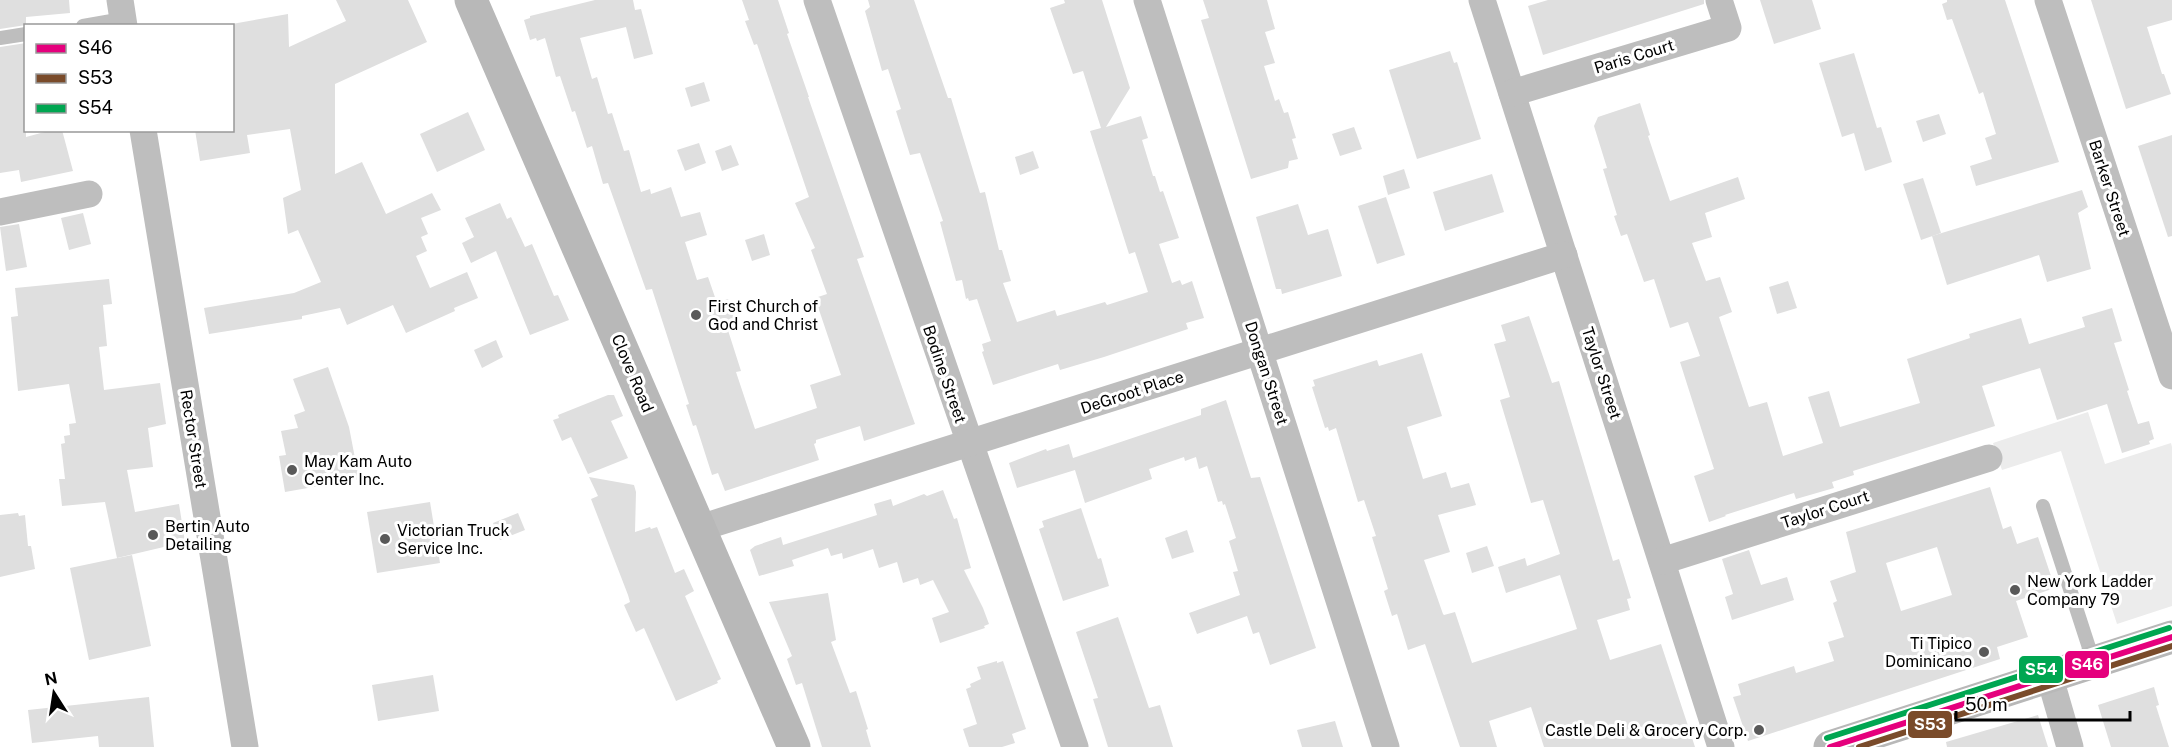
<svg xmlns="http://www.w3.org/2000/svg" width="2172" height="747" font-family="'Public Sans',sans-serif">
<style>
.garden{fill:#ececec}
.building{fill:#dfdfdf;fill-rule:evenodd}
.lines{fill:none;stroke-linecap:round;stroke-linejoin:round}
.lane{stroke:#bebebe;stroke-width:14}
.street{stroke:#bebebe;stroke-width:27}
.secondary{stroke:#b8b8b8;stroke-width:33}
.bus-1-casing{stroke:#fff;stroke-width:10}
.bus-2-casing{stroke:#fff;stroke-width:10}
.bus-3-casing{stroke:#fff;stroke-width:10}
.bus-1{stroke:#e5007d;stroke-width:6}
.bus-2{stroke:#7a4b2a;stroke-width:6}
.bus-3{stroke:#00a651;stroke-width:6}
.poi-dot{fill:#595959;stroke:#fff;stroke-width:2}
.labels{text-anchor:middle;stroke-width:6;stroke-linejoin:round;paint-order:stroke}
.street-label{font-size:16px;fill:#000;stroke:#fff}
.poi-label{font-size:16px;fill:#000;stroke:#fff;text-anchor:start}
.line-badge{stroke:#fff;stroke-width:2}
.badge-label{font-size:16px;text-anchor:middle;font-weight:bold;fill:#fff}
</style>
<rect width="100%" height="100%" fill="#fff"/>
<path class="garden" d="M2088,412L2105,464L2171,443L2172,447V606L2117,624L2061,451L2002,470L1993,443Z"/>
<g class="building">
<path d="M0,0H69L70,13L26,17V25L0,29Z"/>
<path d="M336,0H408L427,42L335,84V174L362,162L386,214L432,193L441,210L421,218L428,234L421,237L427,251L416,256L430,288L467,272L478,298L454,308L455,311L406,333L393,305L347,325L340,308L302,316V319L209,334L204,308L294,293L321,282L298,230L288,234L283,198L301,190L290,129L247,135L250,153L200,161L195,130H232V24L288,14L289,47L346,21Z"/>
<path d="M595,0H633L635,10L641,9L653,54L634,59L626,27L580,38L592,79L597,77L608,114L612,113L624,151L629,150L641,192L650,189L651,194L671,187L681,217L700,212L707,235L685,242L697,280L708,277L717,303L728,299L735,321L726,324L741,371L736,372L755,429L817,408L810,385L841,375L815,298L827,294L811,250L815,248L795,203L809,197L757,44L754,45L745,21L749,20L742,0H778L789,33L787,34L809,97H808L864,257L857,259L915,424L864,441L860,426L816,440V443L814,444L819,460L725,491L718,473L712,475L696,425L693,426L686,405L689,404L652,289L646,290L608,183L603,184L592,146L587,148L575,111L572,112L560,76L556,77L545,38L537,41L536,38L530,40L524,20L530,18V16Z"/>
<path d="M868,0H914L948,98H951L980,193L985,192L999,250H1002L1011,281L1003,283L1017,322L1055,310L1057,316L1105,302L1107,305L1148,292L1135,252L1129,254L1090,131L1101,128L1083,71L1073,74L1050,8L1065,3L1064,0H1102L1130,88L1106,127L1141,116L1148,138L1142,140L1153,176H1155L1160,192L1163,191L1179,238L1159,244L1172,283L1180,280L1182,285L1192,281L1204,318L1186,323L1188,329L1104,357L1060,370L1058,364L993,385L982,352L984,351L982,344L991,341L977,299L969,301L968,298L966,299L962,280L956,281L940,222L943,221L920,153L910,155L896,111L901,109L888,69L882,71L865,11L870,7Z"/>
<path d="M1203,0H1267L1275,29L1265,32L1275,63L1264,66L1275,101L1279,99L1284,113L1288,112L1296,138L1292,139L1298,159L1289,161L1288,168L1251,179L1201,20L1209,18Z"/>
<path d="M1548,0H1704V4L1543,55L1528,6Z"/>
<path d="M1760,0H1812L1821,29L1774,44Z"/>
<path d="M1947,0H2005L2059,162L1976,186L1970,166L1992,159L1985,138L1996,134L1983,92L1979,94L1952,19L1947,20L1942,4L1947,2Z"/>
<path d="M2091,0H2172V20L2147,27L2162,74H2164L2171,94L2126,109Z"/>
<path d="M26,43V137L52,130H62L73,171L21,182L19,170L0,173V47Z"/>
<path d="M1450,51L1454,63L1457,62L1481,139L1417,159L1389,70Z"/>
<path d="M1854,53L1877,128L1881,127L1892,162L1865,171L1854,133L1842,137L1819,63Z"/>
<path d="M704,82L710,101L691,107L685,88Z"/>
<path d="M1640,103L1650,135L1648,136L1670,201L1738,177L1745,199L1705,213L1712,237L1692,243L1706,281L1720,277L1732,312L1719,317L1749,407L1767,402L1783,456L1823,443L1808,397L1829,391L1840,427L1920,403L1907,359L1970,338L1969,334L2021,318L2029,344L2085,327L2082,317L2112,308L2122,341L2114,343L2129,390L2127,391L2138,424L2149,421L2154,439L2149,441L2150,444L2122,453L2107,404L2057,420L2040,368L1982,386L1995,426L1853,471L1854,475L1832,482L1834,488L1796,499L1794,493L1725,515L1726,516L1709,522L1694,476L1714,469L1680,362L1700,356L1688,322L1670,328L1654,279L1644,282L1627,234L1621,236L1614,216L1617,215L1603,169L1607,168L1594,126L1598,117Z"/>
<path d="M468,112L485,150L437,172L420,134Z"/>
<path d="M1939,114L1946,134L1923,142L1916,121Z"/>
<path d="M1354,127L1362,149L1340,156L1332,134Z"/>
<path d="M2172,135V236L2168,237L2138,146Z"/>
<path d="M699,143L706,163L685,171L677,150Z"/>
<path d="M731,145L739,165L722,171L715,151Z"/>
<path d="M1033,151L1039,168L1020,175L1015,157Z"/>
<path d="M1404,169L1410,188L1388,195L1383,176Z"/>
<path d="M1492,174L1504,212L1445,231L1433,192Z"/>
<path d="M1923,178L1941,233L1921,240L1903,184Z"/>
<path d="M2082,190L2088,207L2078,213L2091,269L2047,282L2039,255L1947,285L1932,236Z"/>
<path d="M1386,197L1405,255L1377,264L1358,206Z"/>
<path d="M500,203L507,219L511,217L525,247L532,244L554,296L558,295L569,320L530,335L496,251L471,263L462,243L474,237L465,218Z"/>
<path d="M1298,204L1308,235L1328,229L1342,276L1282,294L1281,289H1276L1256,217Z"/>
<path d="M83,213L91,244L69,250L61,218Z"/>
<path d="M19,224L27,267L6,271L0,227Z"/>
<path d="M764,234L770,255L752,261L745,240Z"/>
<path d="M109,279L112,304L103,305L107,346L99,347L104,390L160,383L166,424L148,428L153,467L127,470L135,512L179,504L185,542L117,558L105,502L62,506L59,479H65L61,444L65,443L64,436L70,435L69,424L76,423L69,384L18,391L11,317L18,316L15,288Z"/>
<path d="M1788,281L1797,308L1777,314L1769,287Z"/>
<path d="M1529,316L1552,383L1559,381L1613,561L1619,559L1631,598L1627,599L1630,610L1597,620L1610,660L1661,644L1695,747H1544L1531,707L1489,721L1497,747H1460L1425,644L1408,650L1397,614L1392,616L1384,591L1388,589L1372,537L1376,536L1364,500L1358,502L1336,428L1329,431L1328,427L1325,428L1312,387L1315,386L1313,380L1377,360L1379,366L1422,353L1442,416L1407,427L1423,479L1446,472L1451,488L1469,483L1476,505L1438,515L1450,552L1424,560L1443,614L1444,615L1455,612L1472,663L1577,629L1560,575L1506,593L1498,567L1525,558L1527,566L1560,554L1543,500L1531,503L1500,400L1510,397L1494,344L1506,341L1501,325Z"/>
<path d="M496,340L503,357L482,368L474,350Z"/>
<path d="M328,367L349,427L359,479L285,492L279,456L286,455L281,431L298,428L294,415L305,411L293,379Z"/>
<path d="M608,395H614L623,416L611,421L628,458L588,474L571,437L562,441L553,420L559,418L558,415Z"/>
<path d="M1226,400L1251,478L1260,477L1316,648L1270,665L1259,632L1253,634L1247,616L1197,634L1189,613L1240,595L1233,572L1238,571L1229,541L1236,538L1225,504L1223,505L1222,501L1218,502L1207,466L1199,469L1196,457L1185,461L1184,457L1149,469L1152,479L1085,503L1075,470L1017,488L1009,463L1046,449L1047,451L1069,444L1073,458L1201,415V409Z"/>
<path d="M589,477L634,485L636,492L635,532L650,527L651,529L657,527L675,573L684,569L694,591L685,596L721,679L717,681L718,683L676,701L644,628L636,632L624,605L630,602L628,595L591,499L598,496Z"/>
<path d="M1990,487L2003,529L2011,526L2017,544L2038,537L2055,588L2016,601L2028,637L1997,647L2000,659L1748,741L1733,697L1741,695L1738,684L1794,666L1796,673L1834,661L1828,642L1844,637L1833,603L1837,601L1830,581L1856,572L1846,532ZM1937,547L1952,595L1901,611L1886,563Z"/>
<path d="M943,490L954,519L957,518L971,568L964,570L983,608L989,624L984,626L985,628L940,643L932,618L949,612L933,580L920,585L918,578L903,583L897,562L879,568L873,549L843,559L842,553L831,556L828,548L792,560L794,566L759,576L750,550L755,546L781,537L783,545L877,515L874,504L891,499L893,506L924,494L927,496Z"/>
<path d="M430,502L440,563L377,573L367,512Z"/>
<path d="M1081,508L1098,559L1101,558L1109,586L1063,601L1039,529L1044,527L1042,521Z"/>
<path d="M18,513L19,516L25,515L28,546H31L35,569L0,577V515Z"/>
<path d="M518,513L525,530L500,540L493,523Z"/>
<path d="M1187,530L1194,552L1172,559L1165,538Z"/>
<path d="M1487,546L1494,566L1472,573L1466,553Z"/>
<path d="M1749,550L1761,585L1787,577L1794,600L1732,620L1725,597L1733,594L1722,559Z"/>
<path d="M132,555L151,646L89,660L70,568Z"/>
<path d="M828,593L836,640L831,642L850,693L856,691L868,729L866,730L871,747H822L802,683L796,685L787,659L792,656L769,602Z"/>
<path d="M1118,617L1149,708L1160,705L1173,747H1108L1093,699L1098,698L1076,632Z"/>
<path d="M997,661V663L1003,661L1026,729L1012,734L1015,743L1002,747H969L963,729L977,724L966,689L971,687L970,684L981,679L977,667Z"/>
<path d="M433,675L439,711L378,721L372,685Z"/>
<path d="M2154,687L2159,705L2156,706L2169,747H2111L2098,705Z"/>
<path d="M149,697L154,747H99L98,736L32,743L28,710Z"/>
<path d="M2038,715L2048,747H1947L1946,742Z"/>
<path d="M1335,721L1343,747H1302L1297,730Z"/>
</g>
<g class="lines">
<g class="lane">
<path d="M83,26L123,19"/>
<path d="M0,38L26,34"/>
<path d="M2043,506L2094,663"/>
</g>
<g class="street">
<path d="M120,0L124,26"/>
<path d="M817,0L1075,747"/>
<path d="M1147,0L1386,747"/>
<path d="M1482,0L1721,747"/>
<path d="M2048,0L2172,376"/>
<path d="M1512,93L1728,28L1719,0"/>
<path d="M143,130L245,747"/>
<path d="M0,212L89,194"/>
<path d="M700,528L1564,255"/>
<path d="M1662,561L1989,458"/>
<path d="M2050,678L2070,747"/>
</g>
<g class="secondary">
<path d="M471,0L794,747"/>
<path d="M1830,747L2172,637"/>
</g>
<defs>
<path id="bus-1" d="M1830,747L2172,637"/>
<path id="bus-2" d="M1859,747L2172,646"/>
<path id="bus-3" d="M1827,738L2169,628"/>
</defs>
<use href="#bus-1" class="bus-1-casing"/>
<use href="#bus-2" class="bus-2-casing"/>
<use href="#bus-3" class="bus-3-casing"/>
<use href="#bus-1" class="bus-1"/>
<use href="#bus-2" class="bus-2"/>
<use href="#bus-3" class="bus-3"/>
</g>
<g class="poi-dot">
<circle cx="696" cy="315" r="6"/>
<circle cx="292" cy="470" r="6"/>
<circle cx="153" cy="535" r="6"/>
<circle cx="385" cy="539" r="6"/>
<circle cx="2015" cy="590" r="6"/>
<circle cx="1984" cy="652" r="6"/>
<circle cx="1759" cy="730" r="6"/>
</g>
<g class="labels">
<g class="street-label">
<text transform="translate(1634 56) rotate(-17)" y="6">Paris Court</text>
<text transform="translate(2110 188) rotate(72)" y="6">Barker Street</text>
<text transform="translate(633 373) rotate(67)" y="6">Clove Road</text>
<text transform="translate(1267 373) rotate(72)" y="6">Dongan Street</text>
<text transform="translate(1602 373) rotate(72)" y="6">Taylor Street</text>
<text transform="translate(945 374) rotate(71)" y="6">Bodine Street</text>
<text transform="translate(1132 392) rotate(-18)" y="6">DeGroot Place</text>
<text transform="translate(194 439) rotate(81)" y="6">Rector Street</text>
<text transform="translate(1825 509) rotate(-18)" y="6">Taylor Court</text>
</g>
<g class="poi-label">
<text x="708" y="312">First Church of<tspan x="708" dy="18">God and Christ</tspan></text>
<text x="304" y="467">May Kam Auto<tspan x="304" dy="18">Center Inc.</tspan></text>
<text x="165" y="532">Bertin Auto<tspan x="165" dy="18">Detailing</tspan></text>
<text x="397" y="536">Victorian Truck<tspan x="397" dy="18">Service Inc.</tspan></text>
<text x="2027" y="587">New York Ladder<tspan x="2027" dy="18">Company 79</tspan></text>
<text x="1972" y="649" text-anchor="end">Ti Tipico<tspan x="1972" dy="18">Dominicano</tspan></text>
<text x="1747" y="736" text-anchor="end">Castle Deli &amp; Grocery Corp.</text>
</g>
</g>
<g class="line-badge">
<rect x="2064" y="650" width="46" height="29" rx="6" fill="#e5007d"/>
<rect x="2018" y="655" width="46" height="29" rx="6" fill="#00a651"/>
<rect x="1907" y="710" width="46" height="29" rx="6" fill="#7a4b2a"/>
</g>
<g class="badge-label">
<text x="2087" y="670">S46</text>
<text x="2041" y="675">S54</text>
<text x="1930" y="730">S53</text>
</g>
<rect x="24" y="24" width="210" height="108" fill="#ffffff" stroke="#999999" stroke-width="1.5"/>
<rect x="36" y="44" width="30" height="9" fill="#e5007d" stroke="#999999" stroke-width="1.5"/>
<text x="78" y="54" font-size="18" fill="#000000">S46</text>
<rect x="36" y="74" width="30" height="9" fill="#7a4b2a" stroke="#999999" stroke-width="1.5"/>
<text x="78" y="84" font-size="18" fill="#000000">S53</text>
<rect x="36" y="104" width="30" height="9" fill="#00a651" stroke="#999999" stroke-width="1.5"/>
<text x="78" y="114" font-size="18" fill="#000000">S54</text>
<g transform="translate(54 693) rotate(348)" stroke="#ffffff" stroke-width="4.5" paint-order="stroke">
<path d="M0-4.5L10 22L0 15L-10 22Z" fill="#000000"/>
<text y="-9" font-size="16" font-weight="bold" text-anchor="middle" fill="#000000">N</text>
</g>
<path d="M1956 711v9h174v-9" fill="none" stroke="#000000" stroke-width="3"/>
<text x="1965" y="711" font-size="18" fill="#000000" stroke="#ffffff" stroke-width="4.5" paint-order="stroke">50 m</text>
</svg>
